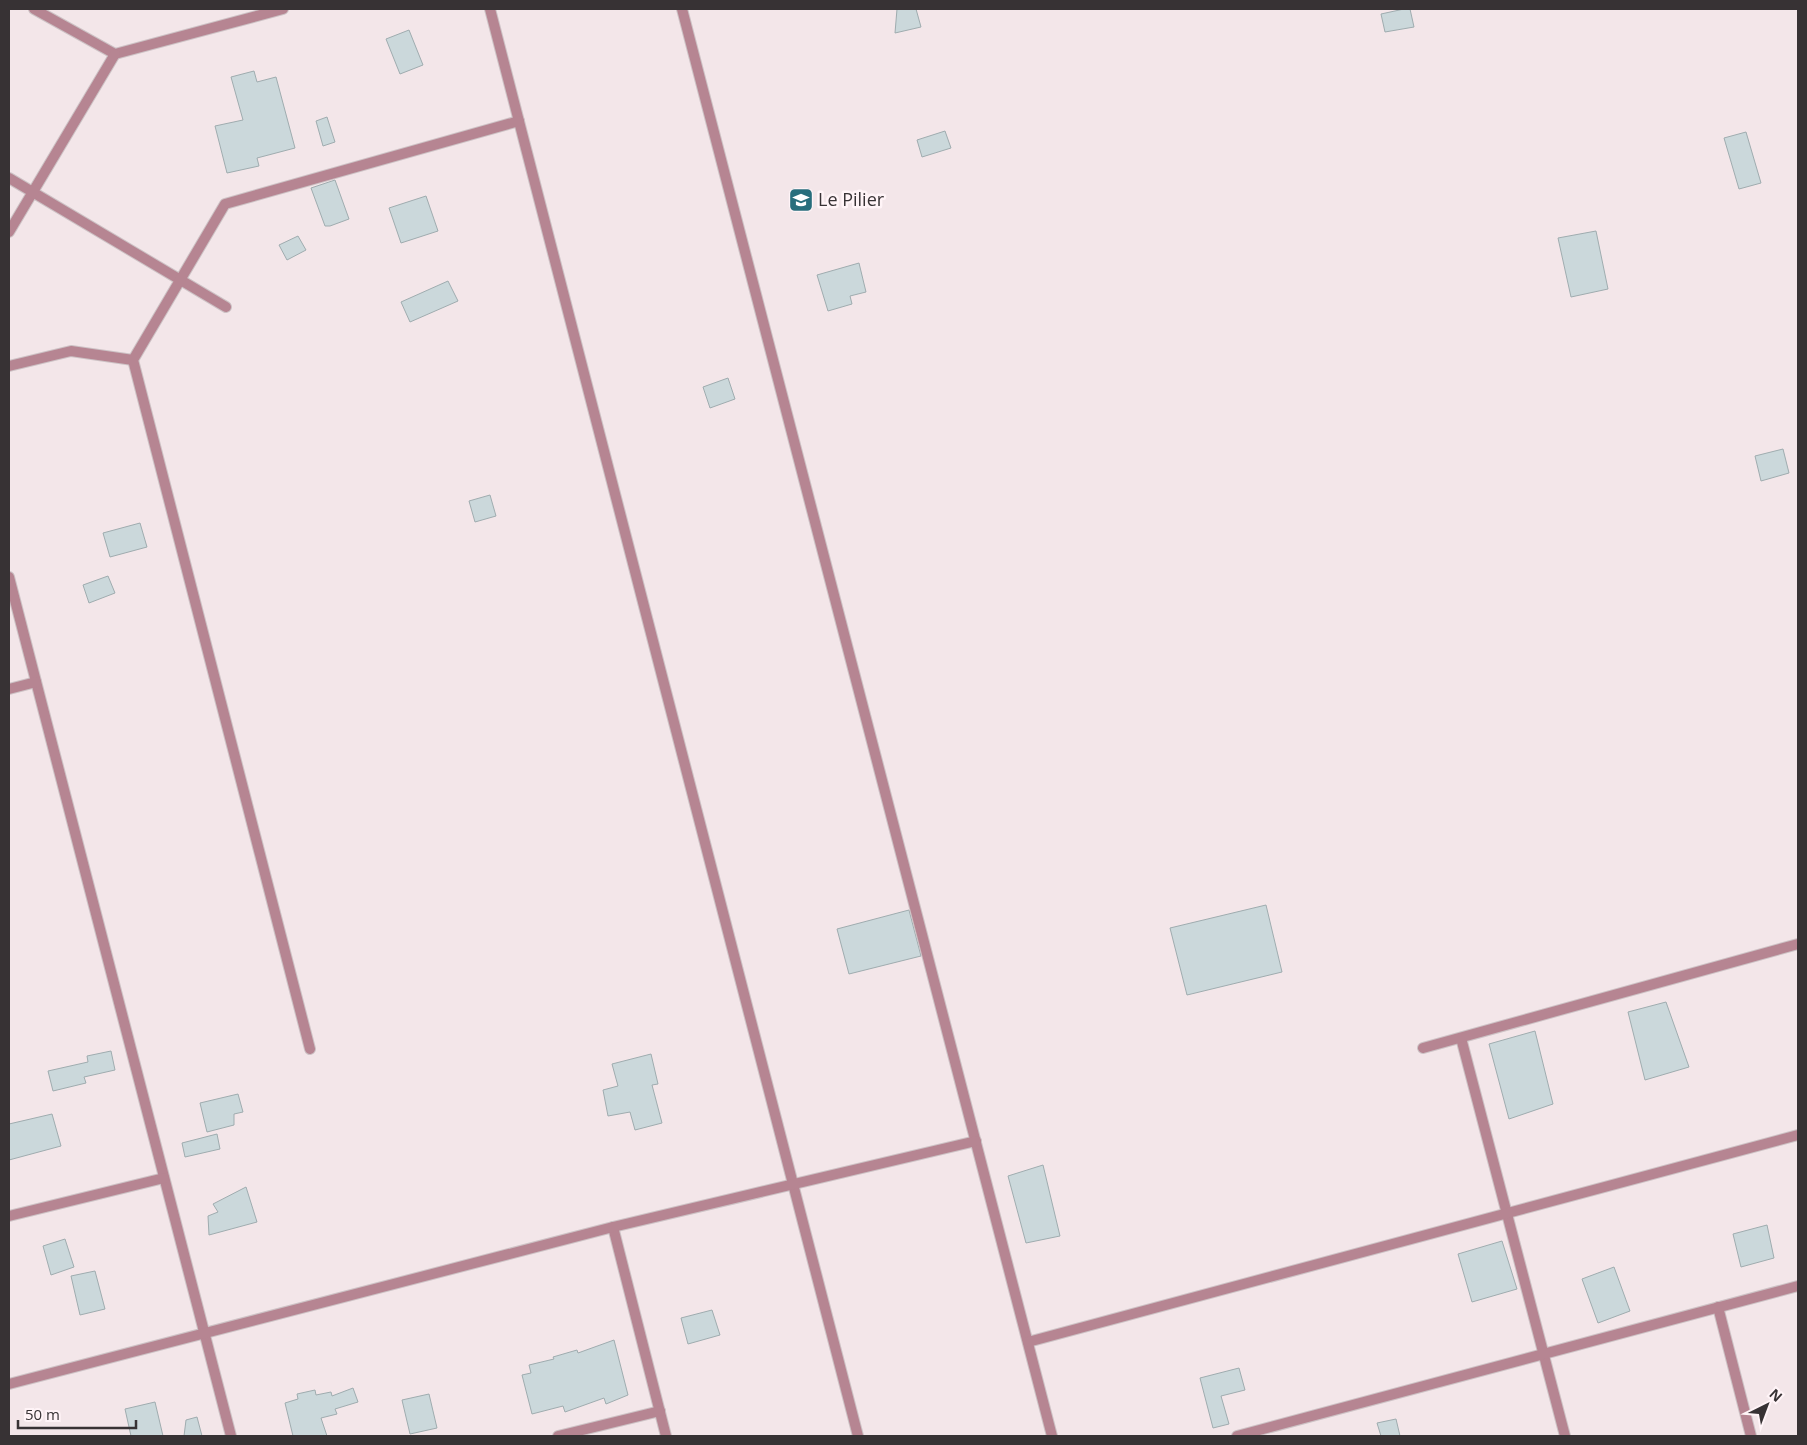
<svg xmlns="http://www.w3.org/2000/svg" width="1807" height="1445" font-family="'Open Sans',sans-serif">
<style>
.building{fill:#cbd8db;stroke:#9facaf}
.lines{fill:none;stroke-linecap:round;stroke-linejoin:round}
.minor-casing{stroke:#cdc2c5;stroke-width:12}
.minor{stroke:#b68592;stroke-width:10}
.labels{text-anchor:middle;stroke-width:5;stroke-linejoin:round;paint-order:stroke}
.poi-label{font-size:18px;fill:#373234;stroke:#fff4f7;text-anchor:start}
</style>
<rect width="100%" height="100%" fill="#f3e6e9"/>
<g class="building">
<path d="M897,9H916L921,27L895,33Z"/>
<path d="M1404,9H1410L1414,27L1385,32L1381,14Z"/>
<path d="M409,30L423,65L400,74L386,39Z"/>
<path d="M254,71L257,82L276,77L295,148L257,158L259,166L227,173L215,126L243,120L231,77Z"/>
<path d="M327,117L335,142L323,146L316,121Z"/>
<path d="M945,131L951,148L922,157L917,140Z"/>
<path d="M1746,132L1761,183L1739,189L1724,138Z"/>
<path d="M335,180L349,219L330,226H325L311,188Z"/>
<path d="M426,196L438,231L401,243L389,208Z"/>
<path d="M1596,231L1608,289L1571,297L1558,238Z"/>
<path d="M298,236L306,250L287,260L279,245Z"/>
<path d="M859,263L866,292L850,296L852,304L828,311L817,275Z"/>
<path d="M448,281L458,301L410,322L401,302Z"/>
<path d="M728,378L735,399L710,408L703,387Z"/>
<path d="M1783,449L1789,473L1761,481L1755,456Z"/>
<path d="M490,495L496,516L475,522L469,501Z"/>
<path d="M140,523L147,547L110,557L103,533Z"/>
<path d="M108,576L115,593L89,603L83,585Z"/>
<path d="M1266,905L1282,972L1187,995L1170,928Z"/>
<path d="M909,910L921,956L849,974L837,929Z"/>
<path d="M1666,1002L1689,1067L1645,1080L1628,1012Z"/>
<path d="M1535,1031L1553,1104L1509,1119L1489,1044Z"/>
<path d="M111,1051L115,1070L84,1077L86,1083L53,1091L48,1071L88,1062L87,1056Z"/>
<path d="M651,1054L658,1084L652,1085L662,1123L635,1130L630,1112L608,1116L603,1090L618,1086L612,1064Z"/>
<path d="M238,1094L243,1112L234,1114V1125L207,1132L200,1103Z"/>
<path d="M52,1114L61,1146L9,1160V1124Z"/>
<path d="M217,1134L220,1149L185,1157L182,1143Z"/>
<path d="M1043,1165L1060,1236L1026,1243L1008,1176Z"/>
<path d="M246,1187L257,1222L209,1235L208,1216L218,1212L213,1204Z"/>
<path d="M1767,1225L1774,1258L1741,1267L1733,1234Z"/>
<path d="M65,1239L74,1267L51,1275L43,1246Z"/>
<path d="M1502,1241L1517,1289L1472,1302L1458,1254Z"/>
<path d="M1614,1267L1630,1311L1598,1323L1582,1279Z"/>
<path d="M95,1271L105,1309L80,1315L71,1276Z"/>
<path d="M712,1310L720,1335L688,1344L681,1318Z"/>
<path d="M614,1340L628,1395L606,1404L604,1398L565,1412L563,1406L532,1414L522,1375L531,1373L529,1365L554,1359L553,1357L577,1350L578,1353Z"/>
<path d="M1239,1368L1245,1390L1221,1396L1229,1424L1213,1428L1200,1378Z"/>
<path d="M353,1388L358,1402L335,1409L337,1414L321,1418L327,1436H293L285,1403L298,1399L297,1394L315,1390L316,1395L331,1392L332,1396Z"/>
<path d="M429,1394L437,1428L410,1434L402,1400Z"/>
<path d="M155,1402L163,1436H131L125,1409Z"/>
<path d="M197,1417L202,1436H184L186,1420Z"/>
<path d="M1396,1419L1400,1436H1381L1377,1423Z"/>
</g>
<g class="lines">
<defs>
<g id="minor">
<path d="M34,9L115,54L283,9"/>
<path d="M490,9L858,1436"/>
<path d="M682,9L1052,1436"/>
<path d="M9,178L226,307"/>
<path d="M9,232L115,54"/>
<path d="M9,366L71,351L133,360"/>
<path d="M9,577L231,1436"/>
<path d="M9,689L36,682"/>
<path d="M1461,1038L1565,1436"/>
<path d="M1423,1048L1798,944"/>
<path d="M310,1049L133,360L225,204L519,121"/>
<path d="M9,1216L164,1178"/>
<path d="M613,1227L666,1436"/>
<path d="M1718,1307L1751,1436"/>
<path d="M1028,1342L1798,1135"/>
<path d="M9,1384L613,1227L976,1141"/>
<path d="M558,1436L660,1411"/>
<path d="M1237,1436L1798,1286"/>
</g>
</defs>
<use href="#minor" class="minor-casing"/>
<use href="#minor" class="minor"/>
</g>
<defs>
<symbol id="school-square" viewBox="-11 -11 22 22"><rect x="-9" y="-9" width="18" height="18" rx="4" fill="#286e7c" stroke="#fff4f7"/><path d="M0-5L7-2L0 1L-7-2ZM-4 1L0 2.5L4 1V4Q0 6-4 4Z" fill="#fff"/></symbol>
</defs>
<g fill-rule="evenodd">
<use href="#school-square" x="787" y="186" width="28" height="28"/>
</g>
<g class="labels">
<g class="poi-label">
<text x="818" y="206">Le Pilier</text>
</g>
</g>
<rect width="1807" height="1445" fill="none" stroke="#373234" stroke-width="20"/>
<g transform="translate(1767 1405) rotate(42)" stroke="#fff4f7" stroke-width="4" paint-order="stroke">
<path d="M0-4L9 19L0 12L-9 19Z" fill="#373234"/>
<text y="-8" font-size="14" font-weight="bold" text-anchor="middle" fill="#373234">N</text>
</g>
<path d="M18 1420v8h118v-8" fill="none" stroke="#373234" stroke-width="2.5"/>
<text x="25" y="1420" font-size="15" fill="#373234" stroke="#fff4f7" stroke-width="4" paint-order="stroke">50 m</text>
</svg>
